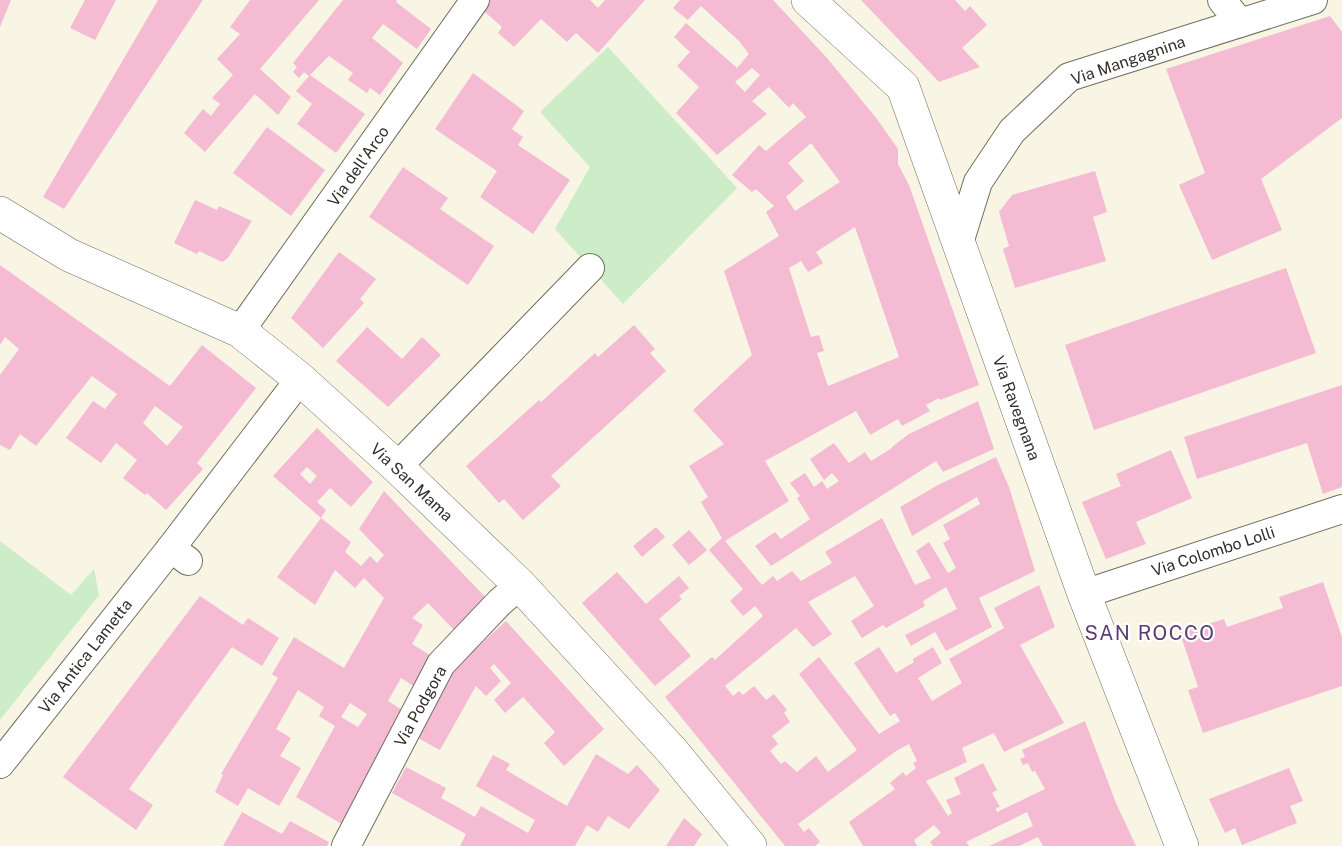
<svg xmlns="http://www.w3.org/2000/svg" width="1342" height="846" font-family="'Public Sans',sans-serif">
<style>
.park{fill:#ccedc7}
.building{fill:#f4bbd3;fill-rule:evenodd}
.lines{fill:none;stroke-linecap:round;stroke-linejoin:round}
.street-casing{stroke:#716e60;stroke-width:30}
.secondary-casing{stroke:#716e60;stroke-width:34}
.street{stroke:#fff;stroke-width:28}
.secondary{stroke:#fff;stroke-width:33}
.labels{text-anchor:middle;stroke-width:4.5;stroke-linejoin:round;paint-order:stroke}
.street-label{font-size:16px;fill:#302f29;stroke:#fff}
.quarter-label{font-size:20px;letter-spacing:1.5px;fill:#5b3a74;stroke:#fff}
</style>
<rect width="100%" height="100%" fill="#f8f5e5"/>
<g class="park">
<path d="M608,47L737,188L623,304L555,229L590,167L540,112Z"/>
<path d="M0,541L71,595L94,569L99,595L0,720Z"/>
</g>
<g class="building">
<path d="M0,0H11L0,27Z"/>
<path d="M85,0H116L95,40L70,28Z"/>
<path d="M158,0H203L64,209L43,197Z"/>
<path d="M250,0H319L260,69L291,97L278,115L255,94L205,152L184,133L203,109L211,116L220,104L212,98L233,75L217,59L240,34L230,27Z"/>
<path d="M343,0H397L396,2L431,29L417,49L383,24L372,38L403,63L380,95L370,88L367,93L348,80L353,73L329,56L310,75L365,114L336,153L297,124L312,104L296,91L309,76L304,72L299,78L293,72L297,67L293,63Z"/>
<path d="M483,0H590L598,8L605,0H645L598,53L576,33L567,42L541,19L514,47L498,33L502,27L478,6Z"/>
<path d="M680,0H773L827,58L877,119L898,149V164L909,185L979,385L940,400L939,398L926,405L930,411L902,426L898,419L870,435L856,411L765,461L789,501L725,541L762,585L773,576L777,581L792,571L801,581L832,563L825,552L882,518L915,585L931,578L916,551L929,542L948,573L956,568L943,543L950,539L943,525L980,504L977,497L912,536L900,507L938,485L996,457L1009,487L1035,571L979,598L992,627L946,651L935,632L911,646L905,635L957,609L946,587L923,601L925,606L886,628L883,625L862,638L851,621L874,606L855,576L808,602L832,634L813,647L796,628L725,686L733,696L739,691L743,695L754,686L766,700L774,694L787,710L784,713L790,722L772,736L778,744L770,751L781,764L785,761L797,772L816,756L828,772L857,750L799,674L819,657L879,734L900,721L895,713L890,716L854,663L879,647L896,673L914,662L913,659L933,647L942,663L918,678L932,701L962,683L949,659L1004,628L994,608L1039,585L1055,627L1020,645L1064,723L1004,752L994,733L962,748L967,762L926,781L948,816L952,813L946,800L961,794L954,778L983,763L997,790L992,793L1000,807L996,808L997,812L1045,789L1035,771L1032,772L1028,763L1023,765L1020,759L1025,757L1022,750L1085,721L1116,803L1136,846H1043L1038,837L1019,846H989L1033,826L1027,812L966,842L969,846H933L930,842L941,833L934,825L914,840L917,846H863L849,822L895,789L890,783L903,772L906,776L916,768L913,763L917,761L909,744L896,751L798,824L804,832L809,828L820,842L815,846H785L665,697L712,657L715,660L763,616L755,606L743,616L730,601L743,589L709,550L722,538L701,502L708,497L689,466L724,444L693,410L752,355L724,271L779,236L766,212L774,206L756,189L752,192L732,175L759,145L766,151L806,117L793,103L789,108L769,87L752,101L767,114L717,155L676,113L699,87L677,66L690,52L674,37L686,23L737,68L749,54L739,41L701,6L688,20L673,8ZM752,68L760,75L745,92L735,82ZM811,143L840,182L795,211L786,197L804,181L788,163ZM855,227L899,357L828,386L817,353L824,351L819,335L811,337L789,268L801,261L808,272L823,263L816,252Z"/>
<path d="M861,0H955L965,11L970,6L987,25L962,48L980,67L939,82Z"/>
<path d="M1330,16L1342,32V118L1261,179L1282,230L1212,260L1179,185L1205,173L1166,69Z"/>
<path d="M473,73L524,111L512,129L523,137L518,145L570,180L533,234L480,197L497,171L435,129Z"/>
<path d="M267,127L325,170L291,216L233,173Z"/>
<path d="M403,167L448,198L440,209L494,246L468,285L369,217Z"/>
<path d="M1095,171L1107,212L1093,217L1106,261L1015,288L1003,249L1009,246L999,212L1012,195Z"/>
<path d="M195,200L217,210L219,206L252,221L228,258L222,262L199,251L197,254L174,243Z"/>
<path d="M339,252L376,279L360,299L364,303L323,348L291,318Z"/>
<path d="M0,265L170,386L202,345L256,388L197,463L203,469L166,510L147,493L145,495L123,478L137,460L116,443L101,463L66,438L93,401L105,409L117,394L92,376L36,446L20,434L10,450L0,445V375L19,349L5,337L0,345ZM155,406L183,427L167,446L143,423Z"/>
<path d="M1286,268L1316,353L1094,430L1065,345Z"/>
<path d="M634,325L655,349L650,353L666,371L551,476L561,486L523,520L504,499L499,503L466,466L539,400L541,402L595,353L598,357Z"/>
<path d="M367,327L402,359L422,337L441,355L388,407L336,361Z"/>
<path d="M1342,385V487L1323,494L1307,443L1197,479L1184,437Z"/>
<path d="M978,401L994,449L943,472L936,461L771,566L755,546L775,532L781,539L810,519L797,498L800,496L790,483L805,473L814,487L822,481L827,489L839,481L832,473L824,480L810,459L834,443L849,463L865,452L871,461L892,448V447L909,434Z"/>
<path d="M317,428L373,482L351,507L330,488L317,502L326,510L321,518L273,476ZM307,467L317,476L310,484L300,474Z"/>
<path d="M1171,450L1192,498L1136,522L1146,544L1106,559L1082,502L1121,486L1116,474Z"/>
<path d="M384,491L488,600L455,631L428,603L412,618L423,625L412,644L433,657L415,687L401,678L388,701L407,713L345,826L296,797L335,726L319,716L324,707L298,690L276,729L291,738L280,756L301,768L279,806L248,788L238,806L215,792L223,775L221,774L278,678L272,674L294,637L344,668L384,598L364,578L355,588L335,570L315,605L277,577L321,518L351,542L345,552L361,566L370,556L377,563L384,555L359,529ZM350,703L367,714L358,727L341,717Z"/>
<path d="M656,527L665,537L642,557L633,546Z"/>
<path d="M689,530L707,550L689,565L672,545Z"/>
<path d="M617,572L646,604L679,576L689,588L679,596L682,599L659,619L691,656L655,686L582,603Z"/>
<path d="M1323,582L1342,637V686L1203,733L1188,690L1198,687L1180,633L1224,619L1227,627L1283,608L1279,597Z"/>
<path d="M200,596L243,625L248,618L279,638L262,666L232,647L129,789L153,805L136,830L63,777Z"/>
<path d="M506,621L604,729L564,766L544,743L555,732L523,697L505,713L494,700L511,683L494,664L490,668L501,681L486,696L476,686L440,750L418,738L457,666Z"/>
<path d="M596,754L628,774L637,765L660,790L629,829L608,816L598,832L587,825L575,846H460L466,834L392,793L406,767L446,788L441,798L475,817L481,806L528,833L535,820L476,786L493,755L510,764L506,770L567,806Z"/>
<path d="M1289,768L1303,801L1290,806L1297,823L1242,845L1235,828L1225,833L1209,799Z"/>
<path d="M242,812L282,834L290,821L329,842L327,846H223Z"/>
<path d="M684,818L702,834L694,846H666Z"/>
</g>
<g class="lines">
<defs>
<g id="street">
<path d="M1222,0L1240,23"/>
<path d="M958,246L978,182L1012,131L1069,77L1313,0"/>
<path d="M240,331L475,0"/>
<path d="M397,467L590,268"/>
<path d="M188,561L171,548L300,379"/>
<path d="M1084,594L1342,509"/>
<path d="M0,764L171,548"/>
<path d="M346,846L441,664L500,602L520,585"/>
</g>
<g id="secondary">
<path d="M808,0L903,87L1084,594L1182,846"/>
<path d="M0,213L69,255L240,331L300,379L397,467L520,585L673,752L750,846"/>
</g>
</defs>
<use href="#street" class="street-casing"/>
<use href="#secondary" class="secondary-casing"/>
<use href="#street" class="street"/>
<use href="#secondary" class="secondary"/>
</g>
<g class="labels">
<g class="street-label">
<text transform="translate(1128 60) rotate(-19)" y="6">Via Mangagnina</text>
<text transform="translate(358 166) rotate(-55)" y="6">Via dell'Arco</text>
<text transform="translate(1017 408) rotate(70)" y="6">Via Ravegnana</text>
<text transform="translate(412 482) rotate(43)" y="6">Via San Mama</text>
<text transform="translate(1213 551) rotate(-18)" y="6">Via Colombo Lolli</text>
<text transform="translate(85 656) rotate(-52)" y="6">Via Antica Lametta</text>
<text transform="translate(420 706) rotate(-61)" y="6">Via Podgora</text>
</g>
<g class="quarter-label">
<text x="1150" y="640">SAN ROCCO</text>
</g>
</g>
</svg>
